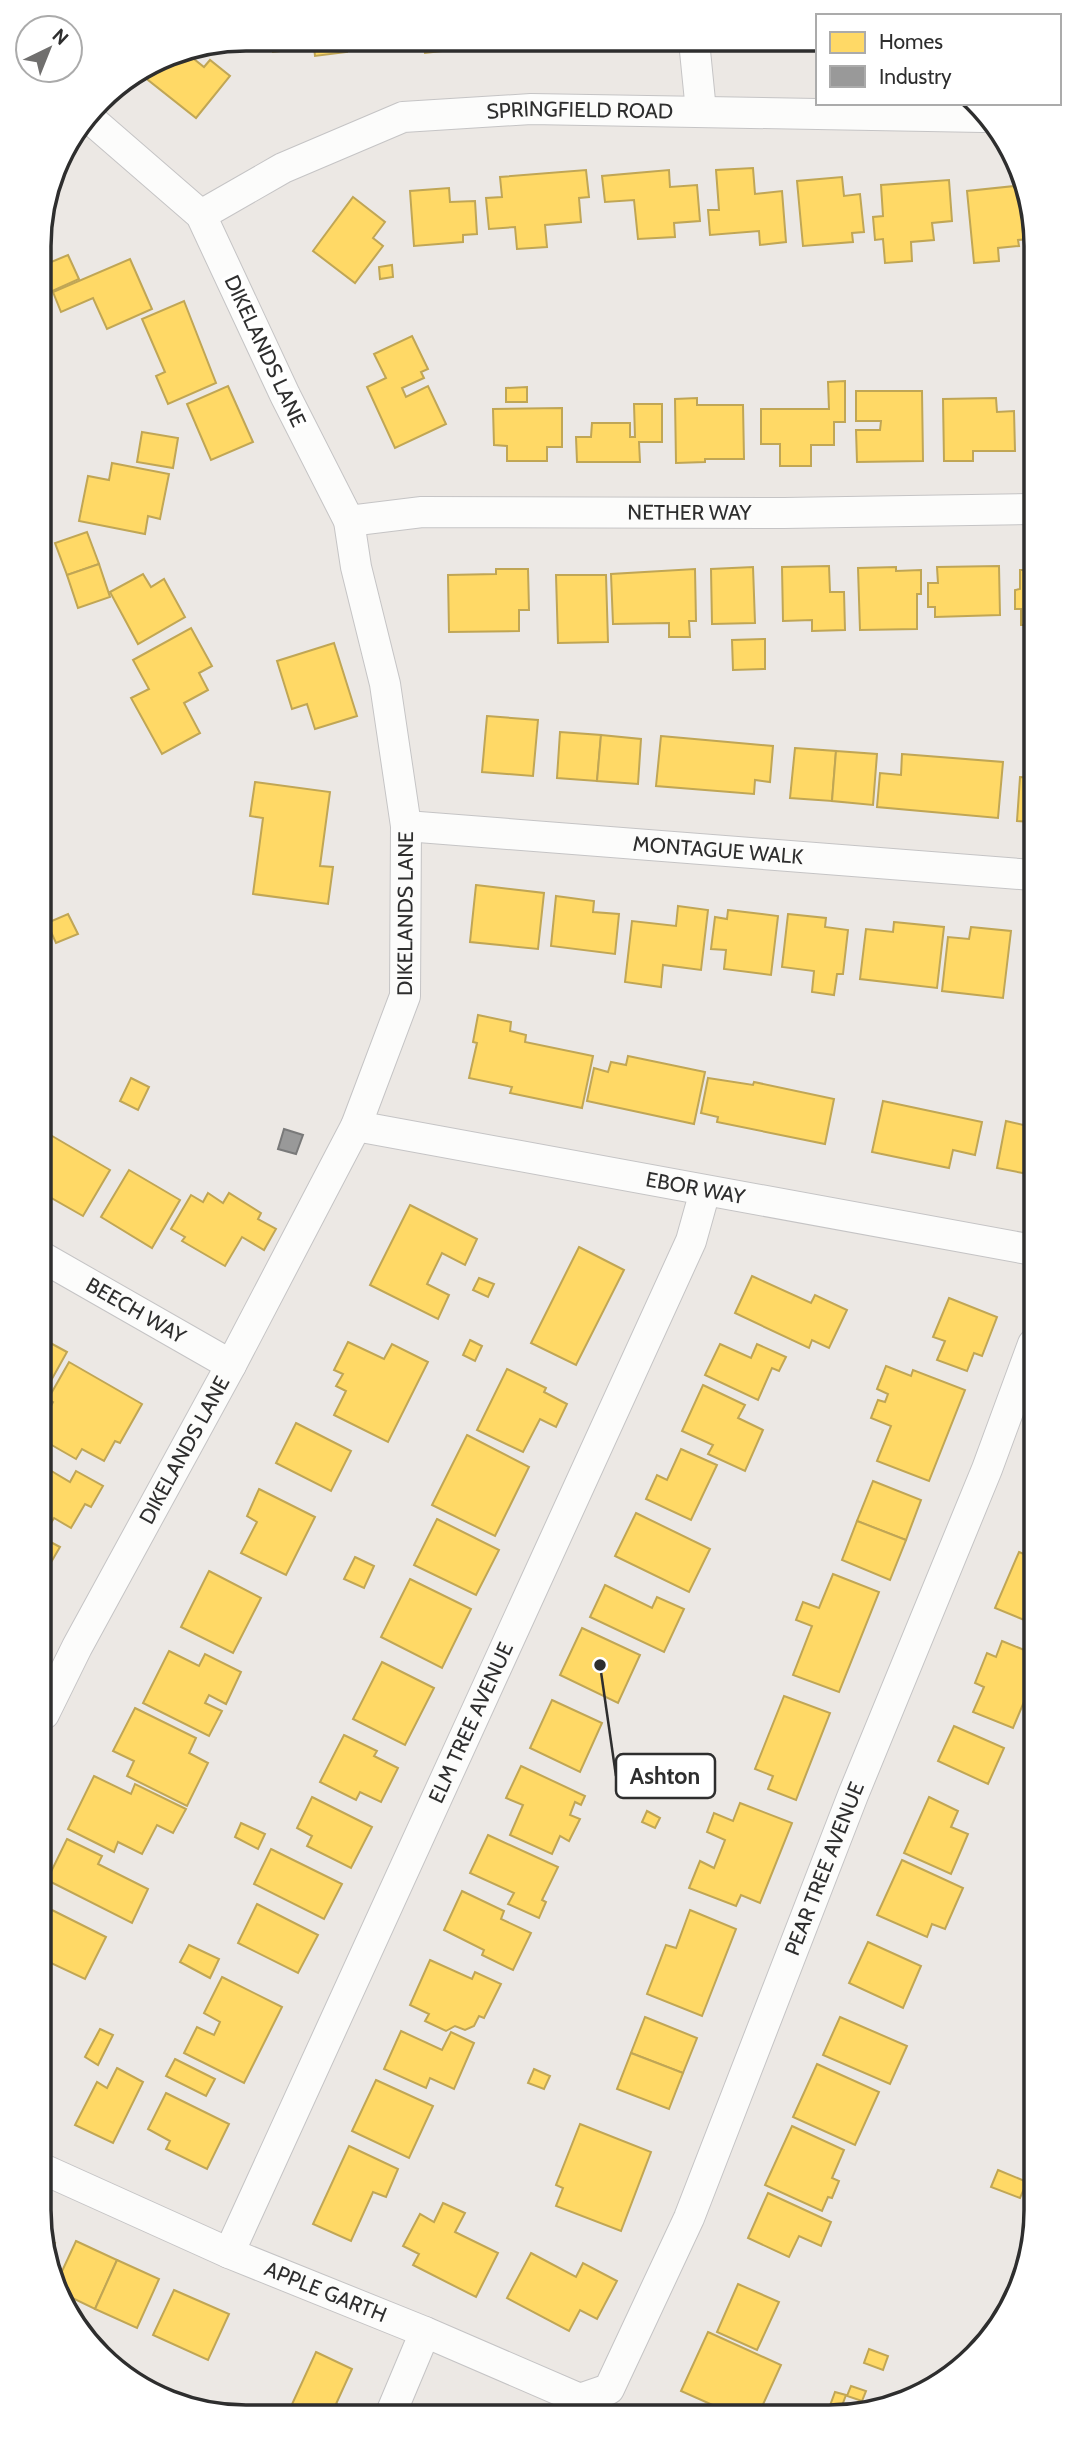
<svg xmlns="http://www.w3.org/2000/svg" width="1075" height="2456" font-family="Cabin,sans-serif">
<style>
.homes{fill:#ffd966;stroke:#c0a655;stroke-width:2}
.industry{fill:#999;stroke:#797979;stroke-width:2}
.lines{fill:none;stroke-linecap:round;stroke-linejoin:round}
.minor-casing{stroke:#c5c4c5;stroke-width:32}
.minor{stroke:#fcfcfb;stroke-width:30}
.labels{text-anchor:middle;stroke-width:7;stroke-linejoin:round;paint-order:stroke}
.street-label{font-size:21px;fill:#2e2e2e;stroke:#fff}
.rim{fill:none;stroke:#2e2e2e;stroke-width:3.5}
.leader{fill:none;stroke:#2e2e2e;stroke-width:2.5}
.callout-dot{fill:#2e2e2e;stroke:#fff;stroke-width:2.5}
.callout{fill:#fff;stroke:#2e2e2e;stroke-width:2.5}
.callout-label{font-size:23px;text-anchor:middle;font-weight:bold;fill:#2e2e2e}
</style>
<rect width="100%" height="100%" fill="#ece8e4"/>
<g class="homes">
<path d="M245,38L346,39L347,52L315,56L314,47L273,52L272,46L243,50L241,39Z"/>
<path d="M386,39L458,40L459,49L425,53L424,44L387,49Z"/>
<path d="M184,51L204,67L210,60L230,76L196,118L138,72L167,54Z"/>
<path d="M753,168L755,194L782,191L786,242L760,245L759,231L710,235L708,210H719L716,170Z"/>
<path d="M586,170L589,197L579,198L581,222L545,225L547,247L517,249L515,227L489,229L486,198L502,197L500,177Z"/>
<path d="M669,170L670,187L697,185L700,221L674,223L675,237L638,239L634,200L605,202L602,176Z"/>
<path d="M842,177L844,196L860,194L864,232L852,233L853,242L803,246L797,181Z"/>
<path d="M1013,177H1020L1029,192V239L1018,240L1019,246L998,248L999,261L974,263L967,191L1014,186Z"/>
<path d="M949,180L952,221L932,223L934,240L911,242L912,261L885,263L883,239L875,240L873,217L883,216L881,185Z"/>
<path d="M449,188L450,202L475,201L477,234L463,235V242L414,246L410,191Z"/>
<path d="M353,197L385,222L373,238L383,246L355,283L313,251Z"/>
<path d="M68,255L79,279L48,293L39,267Z"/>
<path d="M130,259L152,309L107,329L93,298L61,312L53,292Z"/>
<path d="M392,265L393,277L380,279L379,267Z"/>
<path d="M184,301L216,383L168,404L156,376L165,372L142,319Z"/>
<path d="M412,336L428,369L421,372L424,378L402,388L406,397L428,386L446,424L395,448L367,387L386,378L374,354Z"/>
<path d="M845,381V422H834V445H811V466H780V444H761V409H829L828,382Z"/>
<path d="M228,386L253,442L211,460L187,404Z"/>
<path d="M527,387V402H506V388Z"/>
<path d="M856,391H922L923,461L857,462L856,430H880L881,421H856Z"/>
<path d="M697,398V405H743L744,459H705V462L676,463L675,399Z"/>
<path d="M996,398L997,412L1014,411L1015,451H973V461H944L943,399Z"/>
<path d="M634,404H662V442H639L640,462H577L576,437H591L592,423H630V437H635Z"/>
<path d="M562,408V447H547V461H507V446L494,445L493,409Z"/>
<path d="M142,432L178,438L173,468L137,462Z"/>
<path d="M112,463L169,474L160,519L148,516L145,534L79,521L88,476L109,480Z"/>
<path d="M87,532L99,564L67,575L55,543Z"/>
<path d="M99,564L110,597L78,608L67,575Z"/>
<path d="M829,566L830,592H844L845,630L812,631V620L783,621L782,567Z"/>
<path d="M999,566L1000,615L935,617V607H928V583H938L937,567Z"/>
<path d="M753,567L755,623L712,624L711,569Z"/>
<path d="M896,567V571L921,570V594H917V629L860,630L858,568Z"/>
<path d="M496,569H528L529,610H519V631L449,632L448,575L496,574Z"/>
<path d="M695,569L696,621H689L690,637H669V623L613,624L611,574Z"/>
<path d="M1020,570H1031V625H1021V609H1015V590L1020,589Z"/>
<path d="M143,574L151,587L164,579L185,617L138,644L110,592Z"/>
<path d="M556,575H606L608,642L558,643Z"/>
<path d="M191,628L212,666L199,673L208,690L184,703L200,733L162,754L131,698L149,689L133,660Z"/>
<path d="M765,639V669L733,670L732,640Z"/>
<path d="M334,643L357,716L315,729L307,704L292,709L277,661Z"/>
<path d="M487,716L538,720L533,776L482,772Z"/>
<path d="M560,732L601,735L597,781L557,778Z"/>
<path d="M601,735L641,739L638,784L597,781Z"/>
<path d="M661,736L773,746L770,782L755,780L754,794L656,786Z"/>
<path d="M795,748L836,751L832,801L790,798Z"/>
<path d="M836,751L877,754L873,805L832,801Z"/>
<path d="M902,754L1003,762L998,818L877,807L880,773L901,775Z"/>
<path d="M1020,777L1031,778V822L1017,821Z"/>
<path d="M255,782L330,792L320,866L333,867L328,904L253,894L263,818L250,816Z"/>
<path d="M476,885L544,893L538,949L470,942Z"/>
<path d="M556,896L594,901L593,912L619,914L615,954L551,946Z"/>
<path d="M678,906L708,910L701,970L663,965L661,987L625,982L632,921L676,926Z"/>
<path d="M728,910L778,916L771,975L724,969L726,950L711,949L715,917L727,919Z"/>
<path d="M68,914L78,934L56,943L47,923Z"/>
<path d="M788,914L826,918L825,927L848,930L843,974H837L834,995L812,992L814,971L782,967Z"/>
<path d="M894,922L944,927L937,988L860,979L866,929L893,932Z"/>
<path d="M971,927L1011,931L1003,998L942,991L948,937L969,939Z"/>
<path d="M478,1015L511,1022L510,1031L526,1035L525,1042L593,1056L582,1108L510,1093L512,1087L469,1078L477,1043L473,1042Z"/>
<path d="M628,1056L705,1072L694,1124L587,1101L594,1068L608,1072L611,1062L626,1065Z"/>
<path d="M131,1078L149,1087L138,1110L120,1101Z"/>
<path d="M708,1078L753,1085L754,1082L834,1099L825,1144L717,1122L718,1117L701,1113Z"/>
<path d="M883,1101L982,1122L975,1155L953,1150L949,1168L872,1152Z"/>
<path d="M1006,1121L1032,1127L1033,1175L997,1168Z"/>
<path d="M42,1130L110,1170L83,1216L48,1196L50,1191L42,1186Z"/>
<path d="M129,1170L180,1200L152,1248L101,1217Z"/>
<path d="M208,1193L223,1203L229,1193L261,1213L258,1219L276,1229L264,1250L242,1237L225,1266L182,1241L185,1237L171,1229L191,1195L203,1202Z"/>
<path d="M410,1205L477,1239L465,1265L442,1253L427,1284L449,1295L438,1319L370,1285Z"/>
<path d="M579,1247L624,1270L576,1365L531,1343Z"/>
<path d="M752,1276L811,1303L815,1295L847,1310L829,1348L812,1340L809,1348L735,1313Z"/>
<path d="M479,1278L494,1284L488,1297L473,1290Z"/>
<path d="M949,1298L997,1317L982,1356L974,1353L967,1371L937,1360L945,1341L933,1337Z"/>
<path d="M43,1339L67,1352L43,1395Z"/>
<path d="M470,1340L482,1346L475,1361L463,1355Z"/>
<path d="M348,1342L384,1359L392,1344L428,1362L388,1442L334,1415L346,1391L336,1386L343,1374L334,1370Z"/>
<path d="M720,1344L751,1358L757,1344L786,1357L779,1371L772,1368L758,1400L705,1375Z"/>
<path d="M69,1362L142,1404L120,1443L115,1441L104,1461L82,1449L76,1459L43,1440V1421L53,1402L48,1399Z"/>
<path d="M886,1366L911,1376L913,1370L965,1390L929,1481L877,1461L891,1426L871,1418L878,1400L885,1402L888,1394L877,1389Z"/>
<path d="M507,1369L546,1388L544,1392L567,1404L556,1427L540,1419L523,1452L477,1430Z"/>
<path d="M703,1385L745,1405L738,1418L763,1430L745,1471L708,1454L713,1445L682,1431Z"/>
<path d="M296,1423L351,1451L331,1491L276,1463Z"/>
<path d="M467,1435L529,1467L495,1536L432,1505Z"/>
<path d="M681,1449L717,1465L691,1520L646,1499L657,1475L667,1480Z"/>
<path d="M43,1466L70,1482L76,1471L103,1486L91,1507L85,1504L71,1528L54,1518L45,1533H43Z"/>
<path d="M873,1481L921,1500L906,1540L857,1521Z"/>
<path d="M259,1489L315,1517L286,1575L241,1553L257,1522L247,1516Z"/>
<path d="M636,1513L710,1549L689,1592L615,1556Z"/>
<path d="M437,1519L499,1550L476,1595L414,1565Z"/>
<path d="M857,1521L906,1540L890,1580L842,1560Z"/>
<path d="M43,1538L60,1547L43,1576Z"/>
<path d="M1019,1552L1034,1558V1624L995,1608Z"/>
<path d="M355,1557L374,1566L364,1588L344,1579Z"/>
<path d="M209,1571L261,1598L233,1653L181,1627Z"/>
<path d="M833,1574L879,1592L839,1692L793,1675L812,1626L796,1620L803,1602L819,1608Z"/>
<path d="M410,1579L471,1609L442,1668L381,1637Z"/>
<path d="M605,1585L652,1608L657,1597L684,1609L664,1652L590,1617Z"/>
<path d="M582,1628L640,1655L618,1703L560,1675Z"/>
<path d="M1002,1641L1034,1654V1678L1013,1728L973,1712L984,1687L975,1683L987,1653L996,1657Z"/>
<path d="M169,1651L199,1666L205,1654L241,1672L226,1704L209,1695L205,1703L222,1711L209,1736L143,1703Z"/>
<path d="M382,1662L434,1688L405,1745L353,1719Z"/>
<path d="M784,1696L830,1713L796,1800L768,1789L773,1776L755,1769Z"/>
<path d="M552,1700L602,1723L580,1772L530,1748Z"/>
<path d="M135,1708L196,1738L189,1753L208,1763L187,1806L127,1776L134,1761L113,1751Z"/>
<path d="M954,1726L1004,1748L988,1784L938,1761Z"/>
<path d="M344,1735L377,1751L374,1756L398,1768L381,1802L360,1792L356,1800L320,1782Z"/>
<path d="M521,1766L585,1796L581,1805L575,1802L570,1815L580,1819L569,1841L560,1836L552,1854L510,1835L523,1805L506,1798Z"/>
<path d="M94,1776L131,1794L135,1784L186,1809L173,1833L157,1825L142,1854L118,1842L114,1852L68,1829Z"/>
<path d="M312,1797L372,1827L351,1868L307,1846L312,1836L297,1828Z"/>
<path d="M929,1797L958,1811L951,1827L968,1834L951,1874L904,1853Z"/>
<path d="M740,1803L792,1823L760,1903L741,1895L736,1906L689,1888L700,1861L714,1868L725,1840L707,1832L714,1813L733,1821Z"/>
<path d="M647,1811L660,1818L655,1828L642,1822Z"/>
<path d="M241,1823L265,1834L258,1849L235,1837Z"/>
<path d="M488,1835L558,1867L542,1900L546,1902L539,1918L508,1904L514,1893L470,1873Z"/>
<path d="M67,1839L102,1856L98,1864L148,1889L132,1923L47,1880Z"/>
<path d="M271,1849L342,1884L324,1919L254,1884Z"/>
<path d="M902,1860L963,1888L945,1929L932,1924L927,1937L877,1915Z"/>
<path d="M462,1891L504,1911L501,1919L531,1933L513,1970L482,1955L484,1950L444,1930Z"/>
<path d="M257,1904L318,1935L298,1973L238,1943Z"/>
<path d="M44,1906L106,1937L85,1979L47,1961L45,1966Z"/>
<path d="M690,1910L736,1929L702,2016L647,1994L666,1945L676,1948Z"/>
<path d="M868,1942L921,1966L903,2008L849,1983Z"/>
<path d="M189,1945L219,1959L210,1978L180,1962Z"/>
<path d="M430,1960L472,1979L475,1972L501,1984L484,2018L479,2016L474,2026L465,2030L455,2026L446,2031L425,2021L429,2014L410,2005Z"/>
<path d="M222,1977L282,2007L244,2083L184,2053L197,2027L214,2035L220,2022L204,2013Z"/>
<path d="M645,2017L697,2038L683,2073L631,2053Z"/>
<path d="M840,2017L907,2046L890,2084L823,2055Z"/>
<path d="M100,2029L113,2035L98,2065L85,2057Z"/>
<path d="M401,2031L442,2050L451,2032L474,2043L454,2089L430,2078L426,2088L384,2069Z"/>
<path d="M631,2053L683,2073L669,2109L617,2089Z"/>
<path d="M175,2059L215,2079L206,2096L166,2076Z"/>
<path d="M817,2064L879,2092L855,2145L793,2117Z"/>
<path d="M117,2068L143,2082L113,2143L75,2125L97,2082L107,2088Z"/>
<path d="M534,2069L550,2076L544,2089L528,2083Z"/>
<path d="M376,2080L433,2106L409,2158L352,2131Z"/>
<path d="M166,2093L229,2124L207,2169L166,2149L170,2141L148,2129Z"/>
<path d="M580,2124L651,2152L621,2231L556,2206L563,2188L556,2185Z"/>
<path d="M792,2126L844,2150L832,2178L839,2181L832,2198L828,2197L822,2211L765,2185Z"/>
<path d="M349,2146L398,2169L386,2197L373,2192L351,2241L313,2224Z"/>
<path d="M998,2170L1027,2182L1020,2198L991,2187Z"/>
<path d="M768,2193L831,2222L821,2246L799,2236L789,2257L748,2238Z"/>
<path d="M443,2203L465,2213L455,2232L498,2253L476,2297L413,2265L419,2254L403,2246L420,2214L434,2222Z"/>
<path d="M46,2239L55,2243L46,2264Z"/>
<path d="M76,2241L117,2260L95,2309L64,2294L57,2282Z"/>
<path d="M531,2253L576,2277L583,2263L617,2281L597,2319L580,2310L569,2331L507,2298Z"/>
<path d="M117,2260L159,2279L137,2328L95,2309Z"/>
<path d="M1014,2271L1024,2275L1020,2292L1008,2287Z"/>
<path d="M738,2284L779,2302L757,2350L717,2332Z"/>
<path d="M174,2290L229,2314L208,2360L153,2335Z"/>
<path d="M994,2318L1002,2321L993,2337L983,2346Z"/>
<path d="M708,2332L781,2365L760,2411H726L681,2391Z"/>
<path d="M869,2349L888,2356L883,2370L864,2363Z"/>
<path d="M316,2352L352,2369L336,2404L348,2410L346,2413H288Z"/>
<path d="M851,2386L866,2391L862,2401L847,2396Z"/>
<path d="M835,2392L846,2395L840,2411H828Z"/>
</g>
<path class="industry" d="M284,1129L303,1135L296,1154L278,1149Z"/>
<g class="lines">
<defs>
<g id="minor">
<path d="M694,41L701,111"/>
<path id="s1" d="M201,215L283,168L403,117L531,109L983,117"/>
<path id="s2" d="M349,521L422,512L784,513L1030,509"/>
<path id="s3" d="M406,826L1032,875"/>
<path id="s4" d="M356,1126L1033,1250"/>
<path id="s5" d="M42,1257L231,1365"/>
<path id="s6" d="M44,1714L77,1647L231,1365L356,1126L405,996L406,826L385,684L356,567L349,521L285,395L201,215L88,117"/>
<path id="s7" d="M45,2170L229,2253L425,2332L580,2399L609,2389L689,2218L853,1795L987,1469L1033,1344"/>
<path id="s8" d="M229,2253L691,1241L705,1191"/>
<path d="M391,2413L425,2332"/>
</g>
</defs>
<use href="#minor" class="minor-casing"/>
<use href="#minor" class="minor"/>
</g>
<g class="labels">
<g class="street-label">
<text dy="7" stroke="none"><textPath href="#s1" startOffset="402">SPRINGFIELD ROAD</textPath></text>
<text transform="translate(265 351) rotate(65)" y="7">DIKELANDS LANE</text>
<text dy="7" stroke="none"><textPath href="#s2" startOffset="341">NETHER WAY</textPath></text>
<text dy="7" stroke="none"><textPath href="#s3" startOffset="313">MONTAGUE WALK</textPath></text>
<text dy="7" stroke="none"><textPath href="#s6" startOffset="887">DIKELANDS LANE</textPath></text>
<text dy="7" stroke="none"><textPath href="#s4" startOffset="345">EBOR WAY</textPath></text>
<text dy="7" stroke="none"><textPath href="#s5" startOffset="108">BEECH WAY</textPath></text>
<text dy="7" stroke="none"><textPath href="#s6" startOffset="299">DIKELANDS LANE</textPath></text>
<text dy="7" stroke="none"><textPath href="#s8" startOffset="583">ELM TREE AVENUE</textPath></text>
<text dy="7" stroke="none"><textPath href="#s7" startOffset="1176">PEAR TREE AVENUE</textPath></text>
<text dy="7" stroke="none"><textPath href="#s7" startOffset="306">APPLE GARTH</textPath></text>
</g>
</g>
<path d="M0 0H1075V2456H0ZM246 51H829A195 195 0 0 1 1024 246V2210A195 195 0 0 1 829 2405H246A195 195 0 0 1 51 2210V246A195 195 0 0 1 246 51Z" fill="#fff" fill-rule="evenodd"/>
<path class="rim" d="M246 51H829A195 195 0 0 1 1024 246V2210A195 195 0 0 1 829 2405H246A195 195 0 0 1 51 2210V246A195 195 0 0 1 246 51Z"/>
<path class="leader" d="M600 1665L616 1776"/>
<circle class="callout-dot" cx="600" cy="1665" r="7"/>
<rect class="callout" x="616" y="1754" width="99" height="44" rx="7"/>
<g class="callout-label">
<text x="665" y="1784">Ashton</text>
</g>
<rect x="816" y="14" width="245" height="91" fill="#ffffff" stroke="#ababab" stroke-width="2"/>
<rect x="830" y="32" width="35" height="21" fill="#ffd966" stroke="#ababab" stroke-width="2"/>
<text x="879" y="49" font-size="21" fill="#2e2e2e">Homes</text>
<rect x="830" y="66" width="35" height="21" fill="#999999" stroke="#ababab" stroke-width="2"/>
<text x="879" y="84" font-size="21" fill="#2e2e2e">Industry</text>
<g transform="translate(49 49) rotate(43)"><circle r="33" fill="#ffffff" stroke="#ababab" stroke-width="2"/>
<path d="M0-5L12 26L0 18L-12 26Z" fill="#706f6e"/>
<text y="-10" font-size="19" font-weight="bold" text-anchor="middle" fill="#2e2e2e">N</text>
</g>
</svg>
